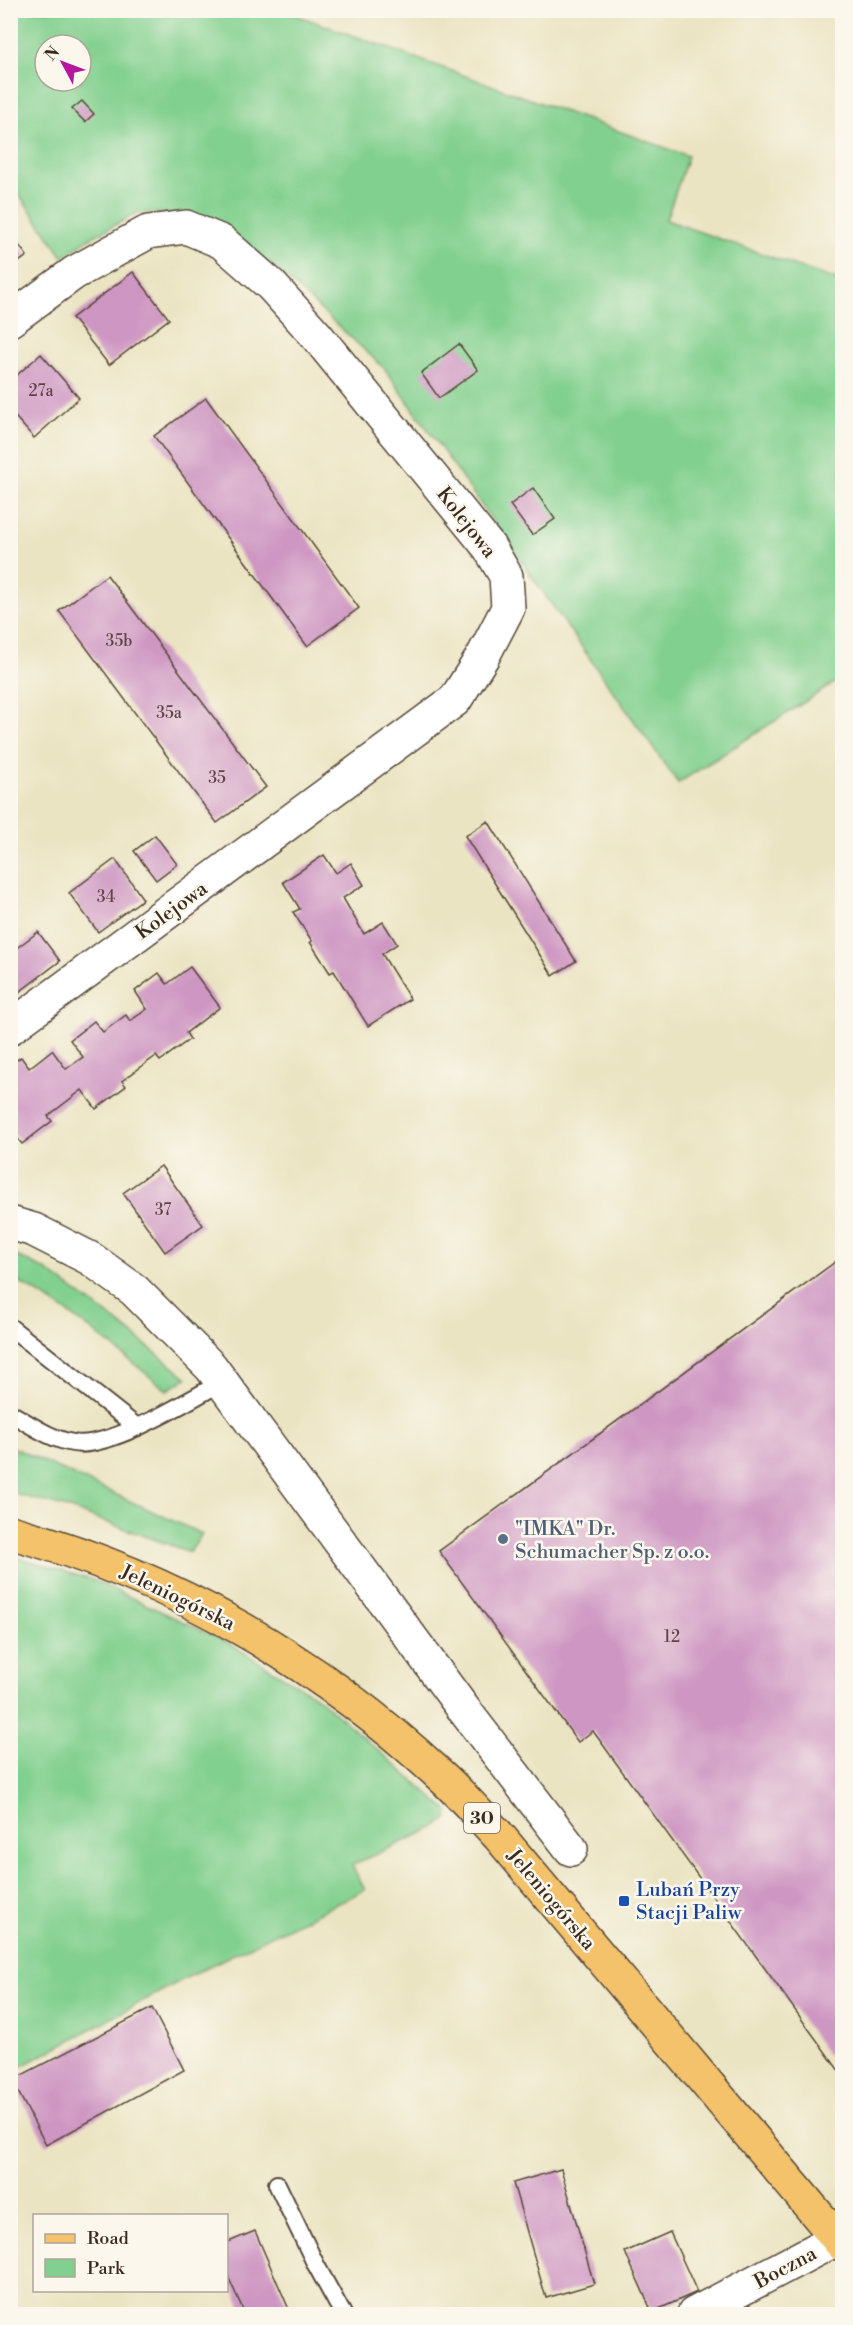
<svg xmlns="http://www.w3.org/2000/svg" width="853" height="2325" font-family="'Libre Bodoni',serif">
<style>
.green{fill:#82d08f;stroke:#5e7d56;stroke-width:1.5;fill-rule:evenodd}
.building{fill:#ce96c2}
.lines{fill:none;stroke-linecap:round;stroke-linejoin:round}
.lane-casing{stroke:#554637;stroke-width:20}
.street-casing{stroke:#554637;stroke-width:36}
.primary-casing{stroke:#554637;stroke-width:36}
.lane{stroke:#fff;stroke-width:16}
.street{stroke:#fff;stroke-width:33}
.primary{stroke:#f3c26a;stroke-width:33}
.service-dot{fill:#5c6f8a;stroke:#fbf7ec;stroke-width:2}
.transit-dot{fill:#1a4fb4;stroke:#fbf7ec;stroke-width:2}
.labels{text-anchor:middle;stroke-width:5;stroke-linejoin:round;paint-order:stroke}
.number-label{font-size:16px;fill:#604547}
.shield{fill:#fbf7ec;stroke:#75685c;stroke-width:1.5}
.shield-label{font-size:18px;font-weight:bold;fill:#3b2a1e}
.street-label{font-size:20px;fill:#3b2a1e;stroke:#fbf7ec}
.service-label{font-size:20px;fill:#4e5e75;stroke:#fbf7ec;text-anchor:start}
.transit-label{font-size:20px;fill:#164399;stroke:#fbf7ec;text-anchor:start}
</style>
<rect width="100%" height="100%" fill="#fbf7ec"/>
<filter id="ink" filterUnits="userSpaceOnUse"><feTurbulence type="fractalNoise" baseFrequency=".0167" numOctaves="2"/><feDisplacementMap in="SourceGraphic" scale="12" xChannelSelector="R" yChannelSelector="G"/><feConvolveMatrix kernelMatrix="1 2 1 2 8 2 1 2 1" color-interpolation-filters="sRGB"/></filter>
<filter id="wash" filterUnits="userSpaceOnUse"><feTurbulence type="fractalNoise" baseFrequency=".008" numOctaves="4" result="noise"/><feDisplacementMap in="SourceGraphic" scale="24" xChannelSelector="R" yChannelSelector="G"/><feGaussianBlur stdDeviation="1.35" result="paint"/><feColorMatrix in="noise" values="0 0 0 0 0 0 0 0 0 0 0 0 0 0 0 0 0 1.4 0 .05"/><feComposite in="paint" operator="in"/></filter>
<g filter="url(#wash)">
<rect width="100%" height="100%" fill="#ebe4c3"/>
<g class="green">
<path d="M10,11H285L688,156L666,220L842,282V678L678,783L385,369L272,265L191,217L160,213H137L87,240L63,257L11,183ZM45,45H81V81H45Z"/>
<path d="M11,1253L47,1271L116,1321L187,1378L167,1390C117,1351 68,1307 11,1278Z"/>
<path d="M10,1446L202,1534L190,1552L64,1507L11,1493Z"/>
<path d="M11,1555L95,1581L225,1641L317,1697L448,1811L447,1819L433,1828L352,1865L365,1890L197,1972L11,2072Z"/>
</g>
<g id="blocks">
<g class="building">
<path d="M82,101L94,114L85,122L72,109Z"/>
<path d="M10,233L27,256L10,268Z"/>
<path d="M133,272L169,319L109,365L72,318Z"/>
<path d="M459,344L478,370L439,398L421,373Z"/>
<path d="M41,354L79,398L34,438L10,411V381Z"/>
<path d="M206,398L359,608L307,646L154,436Z"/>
<path d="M533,488L555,519L532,535L510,505Z"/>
<path d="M107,575L266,787L217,823L59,611Z"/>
<path d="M488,821L576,961L553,976L465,836Z"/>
<path d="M155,835L177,864L156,880L134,851Z"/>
<path d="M324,855L336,873L351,863L364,885L343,898L364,934L383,922L397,944L382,954L410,999L368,1026L334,971L330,973L310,942L312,941L293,912L300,909L283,882Z"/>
<path d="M115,859L143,899L98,932L69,893Z"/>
<path d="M38,932L60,961L14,996L10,991V953Z"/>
<path d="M190,967L220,1007L186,1033L190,1039L160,1061L156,1056L122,1081L126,1086L96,1109L82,1090L48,1116L52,1121L22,1144L10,1129V1064L21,1057L29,1068L52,1050L66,1069L83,1057L70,1040L94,1021L103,1032L126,1015L130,1021L147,1009L135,991L159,973L167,984Z"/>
<path d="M161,1166L203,1225L165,1252L123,1193Z"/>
<path d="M842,1257V2075L593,1731L578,1742L439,1551Z"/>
<path d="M152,2008L184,2070L46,2145L12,2080Z"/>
<path d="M561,2169L594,2284L546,2298L513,2183Z"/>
<path d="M255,2231L291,2314H245L226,2272V2243Z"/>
<path d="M670,2232L697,2292L652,2312L625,2252Z"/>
</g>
</g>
</g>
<g filter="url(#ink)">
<use href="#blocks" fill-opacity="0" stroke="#554637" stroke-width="1.5"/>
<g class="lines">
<defs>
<g id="lane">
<path d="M10,1327L137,1427"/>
<path d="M10,1413C30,1424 50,1439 73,1443C109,1450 189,1400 222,1382"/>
<path d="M277,2184L316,2265L343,2314"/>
</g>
<g id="street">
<path d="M10,320L74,273L148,232L186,227L222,242L271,285L316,335L489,547L506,576L508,608L483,656L455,700L10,1028"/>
<path d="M10,1223L34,1230L91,1259L134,1290L211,1367L465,1711L571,1849"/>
<path d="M694,2314L842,2236"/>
</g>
<path id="primary" d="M10,1532C172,1577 319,1662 441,1776C461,1794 479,1815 498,1835L842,2244"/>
</defs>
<use href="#lane" class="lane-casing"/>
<use href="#street" class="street-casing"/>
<use href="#primary" class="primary-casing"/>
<use href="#lane" class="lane"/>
<use href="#street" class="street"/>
<use href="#primary" class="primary"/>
</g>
</g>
<circle class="service-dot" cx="503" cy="1539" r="6"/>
<rect class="transit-dot" x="618" y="1895" width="12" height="12" rx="3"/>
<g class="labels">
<g class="number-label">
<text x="41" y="396">27a</text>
<text x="119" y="646">35b</text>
<text x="169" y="718">35a</text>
<text x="217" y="783">35</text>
<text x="106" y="902">34</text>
<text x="163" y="1215">37</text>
<text x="672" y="1642">12</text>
</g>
<rect class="shield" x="464" y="1803" width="36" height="30" rx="4.5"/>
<g class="shield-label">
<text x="482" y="1824">30</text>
</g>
<g class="street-label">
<text transform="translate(467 522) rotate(52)" y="7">Kolejowa</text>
<text transform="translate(171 910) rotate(-36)" y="7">Kolejowa</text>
<text transform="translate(178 1597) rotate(26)" y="7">Jeleniogórska</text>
<text transform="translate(552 1899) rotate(50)" y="7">Jeleniogórska</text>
<text transform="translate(785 2267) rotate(-28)" y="7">Boczna</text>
</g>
<g class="service-label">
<text x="515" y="1535">"IMKA" Dr.<tspan x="515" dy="23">Schumacher Sp. z o.o.</tspan></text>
</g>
<g class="transit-label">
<text x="636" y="1896">Lubań Przy<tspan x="636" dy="23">Stacji Paliw</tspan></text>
</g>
</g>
<rect width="853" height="2325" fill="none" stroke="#fbf7ec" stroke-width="36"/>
<rect x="33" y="2214" width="195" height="78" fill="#fbf7ec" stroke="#aea59a" stroke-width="1.5"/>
<rect x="45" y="2234" width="30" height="9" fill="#f3c26a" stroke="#aea59a" stroke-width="1.5"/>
<text x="87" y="2244" font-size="18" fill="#3b2a1e">Road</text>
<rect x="45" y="2259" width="30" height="18" fill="#82d08f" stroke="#aea59a" stroke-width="1.5"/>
<text x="87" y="2274" font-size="18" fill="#3b2a1e">Park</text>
<g transform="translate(63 63) rotate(311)"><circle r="28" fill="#fbf7ec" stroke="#aea59a" stroke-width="1.5"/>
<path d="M0-4.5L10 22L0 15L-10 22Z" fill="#b5179e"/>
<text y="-9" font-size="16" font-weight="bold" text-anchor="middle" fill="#3b2a1e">N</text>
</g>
</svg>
